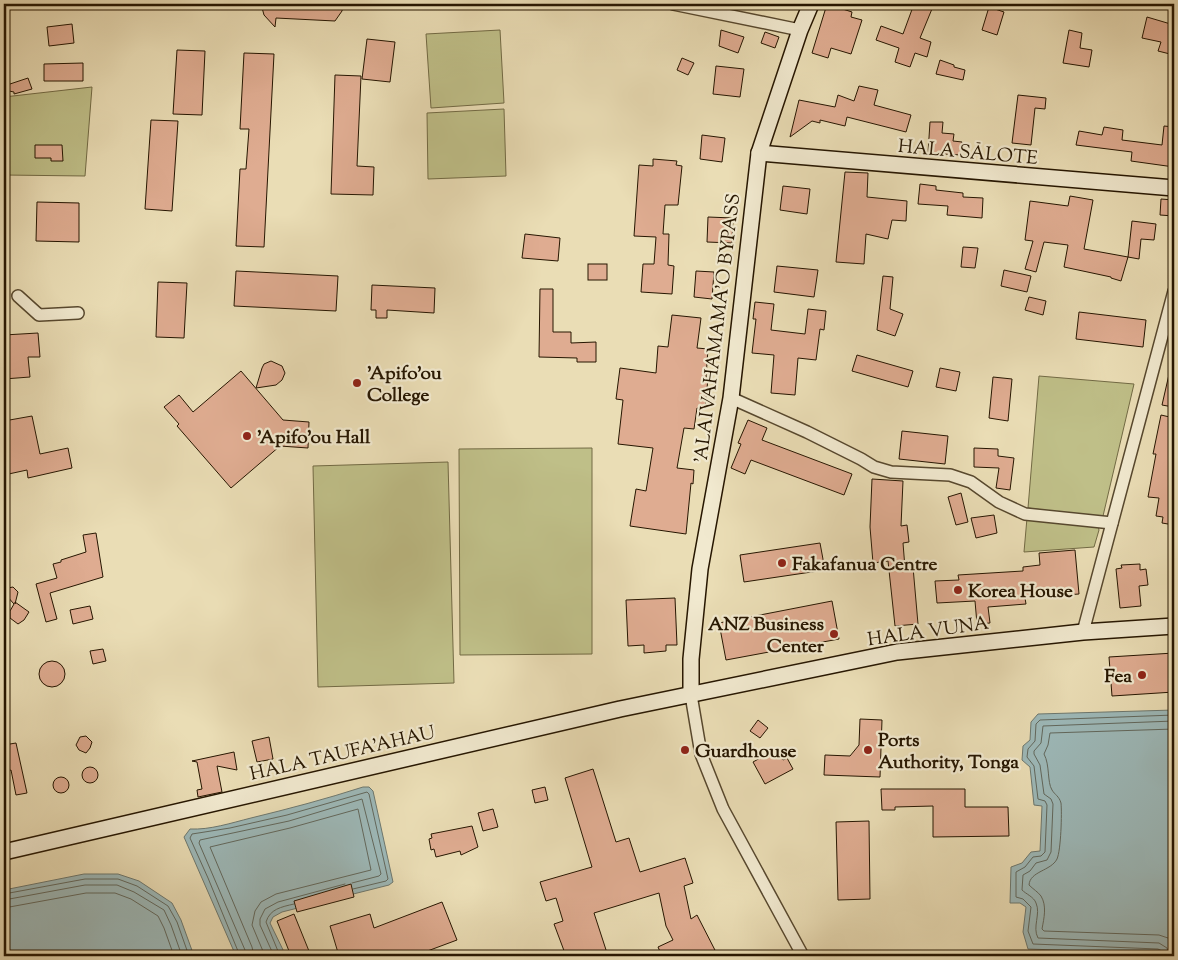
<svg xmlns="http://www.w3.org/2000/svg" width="1178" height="960" font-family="'Sorts Mill Goudy',serif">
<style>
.green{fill:#bfbf88;stroke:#726a44}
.water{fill:#9db9b9;stroke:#6d786f}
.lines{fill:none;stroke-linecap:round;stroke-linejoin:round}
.shore{stroke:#62685d;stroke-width:1}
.building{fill:#dfac91;stroke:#261601}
.street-casing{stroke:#57482e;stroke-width:14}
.secondary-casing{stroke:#261601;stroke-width:18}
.street{stroke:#f1e9cf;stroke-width:11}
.secondary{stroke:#f1e9cf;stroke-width:15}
.poi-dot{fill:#8f2418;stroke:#f1e9cf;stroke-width:2}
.labels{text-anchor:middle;stroke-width:4.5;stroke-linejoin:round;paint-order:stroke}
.street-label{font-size:19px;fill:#261601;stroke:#f1e9cf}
.poi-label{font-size:19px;font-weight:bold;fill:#261601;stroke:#f1e9cf;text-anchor:start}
</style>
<rect width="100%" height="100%" fill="#eaddb5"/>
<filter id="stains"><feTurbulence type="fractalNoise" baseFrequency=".004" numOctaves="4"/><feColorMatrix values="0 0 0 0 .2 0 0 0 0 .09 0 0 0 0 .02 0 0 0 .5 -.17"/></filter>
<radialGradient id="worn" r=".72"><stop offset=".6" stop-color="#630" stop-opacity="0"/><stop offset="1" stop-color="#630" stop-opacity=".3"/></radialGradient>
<g class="green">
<path d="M500,30L504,103L431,108L426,34Z"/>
<path d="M92,87L85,176L4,175V97Z"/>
<path d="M504,109L506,176L428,179L427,113Z"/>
<path d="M1039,376L1134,384L1103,516L1096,517L1028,508Z"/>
<path d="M592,448V654L460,655L459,449Z"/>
<path d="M448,462L454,683L318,687L313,466Z"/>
<path d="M1027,518L1098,526L1099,530L1094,547L1024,552Z"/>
</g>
<g class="water">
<path d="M1174,710V954L1028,949L1023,932L1026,907L1020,903H1010L1011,867L1022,863L1031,852L1040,851L1042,806L1034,805L1030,767L1022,760L1023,746L1030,740L1031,722L1038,714Z"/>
<path d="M363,787H369L373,791L393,882L389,885L282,912L273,917L270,923L286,956H236L184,837L190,829C210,830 231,823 251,818C288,809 326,799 363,787Z"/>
<path d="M84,874H118L139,881L172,903L181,920L194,956H4V890Z"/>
</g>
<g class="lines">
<g class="shore">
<path d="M1174,729L1050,733L1048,745L1044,754C1050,765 1047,782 1052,790C1055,795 1059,796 1061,803C1062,813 1061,850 1057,859C1051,871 1030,871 1029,885C1033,889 1038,892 1041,896C1047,906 1044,918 1042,929L1044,931L1159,935L1168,938L1174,945"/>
<path d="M4,894L85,879H118L137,886L168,906L177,922L189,956"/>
<path d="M4,900L85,885H117L134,892L164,910L171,925L182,956"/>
<path d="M4,908L86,893H115L131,899L158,916L164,928L174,956"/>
<path d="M240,956L208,878L190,838L192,834L230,828L287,815L367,792L369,794L388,879L386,881L353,889"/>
<path d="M246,956L245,950L199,843L200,840L289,821L362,799L381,874L379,876L352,883"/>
<path d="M254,956L252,947L210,847L290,828L358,809L371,870L276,894L261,902L255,911L252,925L265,956"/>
<path d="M274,956L260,925V919L265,909L278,902L345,884"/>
<path d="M280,956L266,922C270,909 281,907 294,904"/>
<path d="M1163,956L1162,951L1158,949L1033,944L1028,931L1031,907L1023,899L1016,897V872L1025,867L1033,857L1041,856L1045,852L1047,805L1045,801L1038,799L1034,766L1027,757L1028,749L1035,741L1036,724L1040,720L1174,715"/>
<path d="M1169,956L1167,948L1159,943L1038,938C1032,927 1041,914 1036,903C1034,897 1026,894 1022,890L1023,875L1030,871L1036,863L1047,860L1051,852L1053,804L1051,799L1044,794L1040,765L1034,754V751L1041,743L1043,726L1174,721"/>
</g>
</g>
<g class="building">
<path d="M261,4H343L342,11L335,21L276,18L275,27L264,15Z"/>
<path d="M827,4L852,12L851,17L862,20L851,54L831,48L828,58L812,53Z"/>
<path d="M914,4H934L920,38L931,42L927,57L915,53L910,67L895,62L899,48L876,40L881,26L903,34Z"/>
<path d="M989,7L1004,12L997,35L982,30Z"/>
<path d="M1147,17L1174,25V55L1158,51L1161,42L1142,38Z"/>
<path d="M72,24L74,43L49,46L47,27Z"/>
<path d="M721,30L744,37L738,53L719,46Z"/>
<path d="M1069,30L1082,33L1080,48L1092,50L1089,67L1063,63Z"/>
<path d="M765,32L779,37L775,48L761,43Z"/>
<path d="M367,39L395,42L390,82L362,79Z"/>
<path d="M177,50L205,51L202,115L173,114Z"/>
<path d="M244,53L274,54L264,247L236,246L240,169H246L249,129H240Z"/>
<path d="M682,58L694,63L688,75L677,70Z"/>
<path d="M940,60L954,65V67L965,70L963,80L936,74Z"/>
<path d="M83,63V81H44V64Z"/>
<path d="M716,66L744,69L740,97L713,94Z"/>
<path d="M335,75L361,76L357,166L374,167L373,195L331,194Z"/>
<path d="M28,78L32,89L14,94V92L4,90V86Z"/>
<path d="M859,86L878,90L874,105L911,115L906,132L847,117L845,126L820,120V123L812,121L790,137L799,100L835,107L838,95L854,101Z"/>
<path d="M1018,95L1046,98L1045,109L1035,108L1031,145L1012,143Z"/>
<path d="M151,120L178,121L172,211L145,209Z"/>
<path d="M930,122H943L942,133L954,134L953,141L962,142L961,155L928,153Z"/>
<path d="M1164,126L1174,127V167L1131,161L1132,152L1076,145L1079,131L1102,135L1104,127L1123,130L1122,140L1162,145Z"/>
<path d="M702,135L725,138L722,162L700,159Z"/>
<path d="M35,145H62L63,161H51V158H35Z"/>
<path d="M653,159L677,161L676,165L682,166L678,205H665L663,234H669L668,265L674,266L672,294L641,292L643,264H654L656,237L634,236L639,165L653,166Z"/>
<path d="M845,172L868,173L867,197L907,201L906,221L892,220L888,239L866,234L864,264L836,262Z"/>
<path d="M920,184L936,186V190L963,193V197L983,198L982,218L947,215L948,206L918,204Z"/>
<path d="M783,186L810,189L807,214L780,210Z"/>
<path d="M1070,196L1093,200L1084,249L1128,257L1121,281L1111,278V277L1064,267L1068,245L1044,242L1036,272L1025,269L1033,241L1025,240L1030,201L1068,206Z"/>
<path d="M1161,199L1174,200V216L1160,215Z"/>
<path d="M37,202L79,203V242L36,241Z"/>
<path d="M708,217L733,218L732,243L707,242Z"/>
<path d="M1132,221L1156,224L1154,240L1141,239L1139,259L1128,257Z"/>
<path d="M525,234L560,238L558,261L522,258Z"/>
<path d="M963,247L978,248L975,268L961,267Z"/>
<rect x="588" y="264" width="19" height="16"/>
<path d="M777,266L818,270L814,297L774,292Z"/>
<path d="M1004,270L1031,276L1027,292L1001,286Z"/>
<path d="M236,271L338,276L336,311L234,306Z"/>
<path d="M696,271L714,272L712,299L694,297Z"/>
<path d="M883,276L893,277L890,309L903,314L895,336L877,330Z"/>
<path d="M158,282L187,283L184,338L156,337Z"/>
<path d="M372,285L435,288L434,313L387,310V318H376V310H371Z"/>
<path d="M540,289H553V332H571V343L596,342V362H577V358L539,357Z"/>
<path d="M1029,297L1046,301L1043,315L1025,310Z"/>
<path d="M755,302L774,304L771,330L805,334L808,309L826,311L824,330L820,329L816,360L798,358L795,395L771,393L774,355L752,353L756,319H753Z"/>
<path d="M1079,312L1146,320L1143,347L1076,339Z"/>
<path d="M672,315L701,318L697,348L708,349L706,377L708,378L705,409L697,408L694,429L684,428L677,468L694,470L693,484L691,483L686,534L630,526L636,489L646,491L653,448L618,444L623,400L616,399L620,368L656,373L658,346L668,347Z"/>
<path d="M38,333L40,357H28L30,377L4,379V335Z"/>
<path d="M857,355L913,371L908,387L852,371Z"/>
<path d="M271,361L282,366L285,373L282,380L276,385L256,388L262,368L264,364Z"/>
<path d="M940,368L960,372L956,391L936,387Z"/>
<path d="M1170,370L1174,371V400L1173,407L1162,405Z"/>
<path d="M241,371L283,420L309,422L308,448L280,446L231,488L177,426L179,424L164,407L179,395L193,412Z"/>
<path d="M993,377L1012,379L1008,421L989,418Z"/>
<path d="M1161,415L1174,418V465L1172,477H1174V525L1162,523L1163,517L1156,516L1159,498L1148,497L1156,454H1153Z"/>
<path d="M32,416L40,454L68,448L72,468L28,478L27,470L4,475V421Z"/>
<path d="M748,420L767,428L762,440L852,474L844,495L751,460L745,474L731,468L741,444L738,443Z"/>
<path d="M902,431L948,436L945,464L899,459Z"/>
<path d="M974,448L998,449V456L1014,458L1010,490L996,488L999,468L974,467Z"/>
<path d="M872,479L903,481L901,526L907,525L909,542L903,543L905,568L913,567L918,624L895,626L888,561L873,563L870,527Z"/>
<path d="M961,493L968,522L956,525L948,497Z"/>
<path d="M994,515L997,533L976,538L971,518Z"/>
<path d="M96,533L103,577L50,593L57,619L46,622L36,584L57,578L53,564L61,562V560L86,552L83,535Z"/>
<path d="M820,543L825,570L744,582L740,555Z"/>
<path d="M1075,550L1079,594L1025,598L1026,604L988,607L990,623L977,624L975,601L937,603L935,581L959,580L958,575L1023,571V567L1040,565L1039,553Z"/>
<path d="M1140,564V570L1146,569L1148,585L1139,586L1141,606L1120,608L1116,569L1122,568L1121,565Z"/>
<path d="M13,587L18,592L15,604V602L29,612L24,620L18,624L10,618V611L14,604L6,595L8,588Z"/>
<path d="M675,598L677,645H666V651L644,653V645L628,646L626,600Z"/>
<path d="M832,601L839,639L726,660L719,623Z"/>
<path d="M90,606L93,619L73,624L70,610Z"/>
<path d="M103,649L106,661L93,664L90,651Z"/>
<path d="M1174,653V692L1112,696L1109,657Z"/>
<circle cx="52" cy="674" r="13"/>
<path d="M860,719L882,720L880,777L824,775L825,755L850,756L859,745Z"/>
<path d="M758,720L768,728L760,738L750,731Z"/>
<path d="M86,736L92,742L90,748L86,753L79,750L76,745L80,737Z"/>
<path d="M269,737L273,759L257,762L252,741Z"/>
<path d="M16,743L27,793L16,795L11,770L4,772V745Z"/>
<path d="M773,751L777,758L781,756L783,760L787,758L793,769L765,784L753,762Z"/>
<path d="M234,752L237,770L217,766L222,792L198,797L197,790L202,789L197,762L192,761Z"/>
<circle cx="90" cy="775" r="8"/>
<path d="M593,769L616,842L629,838L640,872L685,858L693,883L684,886L691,919L697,915L718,956H662L658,947L673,940L666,926L659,893L594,913L608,956H566L554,924L563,921L556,898L546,901L540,882L592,867L565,778Z"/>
<circle cx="61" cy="785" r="8"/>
<path d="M545,787L548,800L535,803L532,790Z"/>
<path d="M881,789H965V807H1008L1009,836L933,837V806L895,807V810H882Z"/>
<path d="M493,809L498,827L483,831L478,813Z"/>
<path d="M869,821L870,899L838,900L836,822Z"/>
<path d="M472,826L478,847L461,855L460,851L436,857L434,849L431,850L429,839L432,838L431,834Z"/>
<path d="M351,884L354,897L297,912L294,901Z"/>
<path d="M442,902L457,940L414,956H339L330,926L370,914L374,928Z"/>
<path d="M294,914L311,956H291L277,921Z"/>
</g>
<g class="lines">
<defs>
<g id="street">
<path d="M673,4L800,30"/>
<path d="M18,296L39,315L78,313"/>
<path d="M731,398L807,432L861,459L874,467L891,472L950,475L971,482L999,502L1025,514L1112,523"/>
<path d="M1083,632L1174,291"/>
<path d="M691,695L701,754L723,809L803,956"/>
</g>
<g id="secondary">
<path d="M759,153L1174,188"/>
<path d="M691,695V659L700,569L731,398L759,153L800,30L811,4"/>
<path d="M4,852L620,709L897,652L1083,632L1174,626"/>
</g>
</defs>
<use href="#street" class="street-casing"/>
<use href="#secondary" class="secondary-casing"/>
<use href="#street" class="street"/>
<use href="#secondary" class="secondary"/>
</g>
<g class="poi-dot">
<circle cx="357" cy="383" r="5"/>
<circle cx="247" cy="436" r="5"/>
<circle cx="782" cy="563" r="5"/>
<circle cx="958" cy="590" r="5"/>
<circle cx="834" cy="634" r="5"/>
<circle cx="1142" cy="675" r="5"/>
<circle cx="685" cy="750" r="5"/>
<circle cx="868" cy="750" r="5"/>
</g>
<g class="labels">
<g class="street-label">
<text transform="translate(968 151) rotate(5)" y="7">HALA SĀLOTE</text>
<text transform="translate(716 328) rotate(-83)" y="7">'ALAIVAHAMAMA'O BYPASS</text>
<text transform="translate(928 630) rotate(-8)" y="7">HALA VUNA</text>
<text transform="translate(342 752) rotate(-13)" y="7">HALA TAUFA'AHAU</text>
</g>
<g class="poi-label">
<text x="367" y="379">'Apifo'ou<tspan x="367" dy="22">College</tspan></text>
<text x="257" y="443">'Apifo'ou Hall</text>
<text x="792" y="570">Fakafanua Centre</text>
<text x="968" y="597">Korea House</text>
<text x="824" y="630" text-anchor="end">ANZ Business<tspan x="824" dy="22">Center</tspan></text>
<text x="1132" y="682" text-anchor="end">Fea</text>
<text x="878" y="746">Ports<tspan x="878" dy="22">Authority, Tonga</tspan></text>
<text x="695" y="757">Guardhouse</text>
</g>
</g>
<rect width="1178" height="960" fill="none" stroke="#eaddb5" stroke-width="20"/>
<rect x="5" y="5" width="1168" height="950" fill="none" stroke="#261601" stroke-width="2.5"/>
<rect x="10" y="10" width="1158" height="940" fill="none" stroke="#261601"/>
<rect width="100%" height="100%" filter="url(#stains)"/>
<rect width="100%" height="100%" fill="url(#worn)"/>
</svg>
